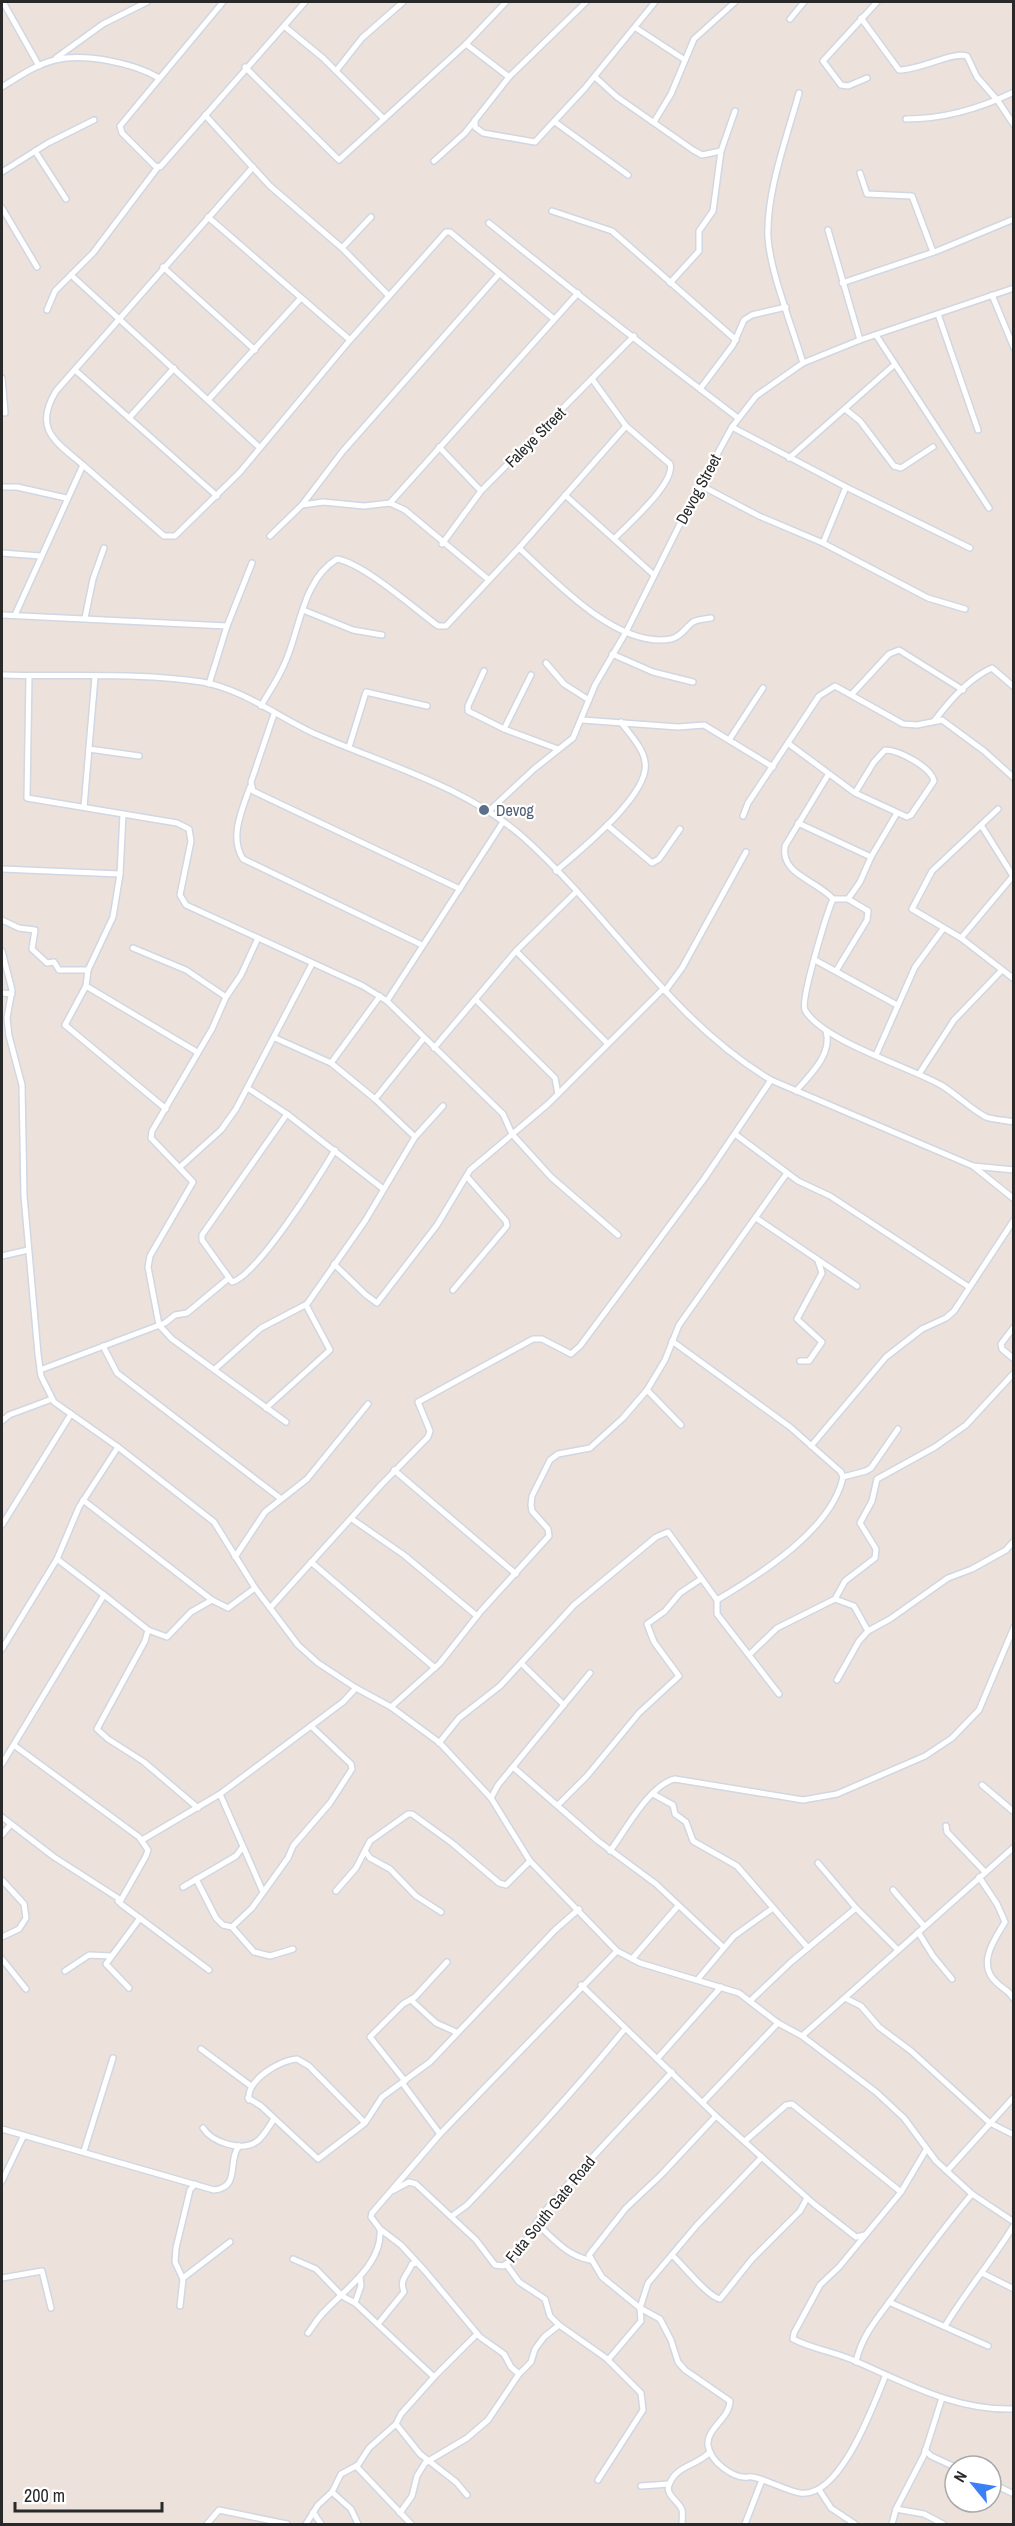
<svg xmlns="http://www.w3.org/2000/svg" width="1015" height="2526" font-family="'Archivo Narrow',sans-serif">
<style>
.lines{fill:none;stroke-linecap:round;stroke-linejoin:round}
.minor-casing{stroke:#d0d7e2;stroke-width:8}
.minor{stroke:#fff;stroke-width:5}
.service-dot{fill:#5c6f8a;stroke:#fff;stroke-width:2}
.labels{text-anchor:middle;stroke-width:4.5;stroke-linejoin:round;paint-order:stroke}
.street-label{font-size:16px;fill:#292929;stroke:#fff}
.service-label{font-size:16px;fill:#4e5e75;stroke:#fff;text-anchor:start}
</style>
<rect width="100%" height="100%" fill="#ece2db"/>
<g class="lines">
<defs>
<g id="minor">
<path d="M3,2L39,66"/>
<path d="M223,2L120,126L122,133L155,166L160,167L305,2"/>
<path d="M861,18L899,70C920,70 954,51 967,56L977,77L998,101L1014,125"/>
<path d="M790,19L804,2"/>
<path d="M284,26L323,58L384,119"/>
<path d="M636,28L685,60"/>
<path d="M466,44L509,77"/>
<path d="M56,58L103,24L147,2"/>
<path d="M245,67L339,160L466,44L506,2"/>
<path d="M336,71L362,38L403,2"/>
<path d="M595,77L617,97L693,150L702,155L721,151"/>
<path d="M867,78L848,86L841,85L823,61L877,2"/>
<path d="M2,87C18,77 37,64 55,60C85,53 134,63 159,78"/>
<path d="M799,93C787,137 766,192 768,238C770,271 793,329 803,363"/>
<path d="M205,115L270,186L342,248L389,296"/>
<path d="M906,119C945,119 979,109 1014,92"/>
<path d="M475,120V127L483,133L535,142L585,88L655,2"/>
<path d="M555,122L628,175"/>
<path d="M654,122L671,94L694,39L735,2"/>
<path d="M35,151L66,199"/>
<path d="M434,161L465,133L509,77L586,2"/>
<path d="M2,172L48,143L94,120"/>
<path d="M860,173L867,194L912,196L933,252"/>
<path d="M2,208L37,267"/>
<path d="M552,211L612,231L736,340"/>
<path d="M208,217L350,340"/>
<path d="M489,223C570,289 654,354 738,418"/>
<path d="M828,230L860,340"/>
<path d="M342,248L371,217"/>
<path d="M163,267L255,350"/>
<path d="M71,275L259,447"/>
<path d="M670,283L699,251V231L713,211L721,151L735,111"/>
<path d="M842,283L937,251L1014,219"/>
<path d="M992,295L1014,348"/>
<path d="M47,310L55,291L93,253L158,167"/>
<path d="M938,314L978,430"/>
<path d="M876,335L989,508"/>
<path d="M75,370L217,496"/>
<path d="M2,378L5,413"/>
<path d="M592,379L626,426L670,464C676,483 627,525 614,539"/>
<path d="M700,389L733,345L744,320L752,315L786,307"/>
<path d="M208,400L300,299"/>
<path d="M845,409L860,421L894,466L901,468L933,447"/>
<path d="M129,418L174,368"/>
<path d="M732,427L846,487L970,548"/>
<path d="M439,447L481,491"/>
<path d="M789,458L894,365"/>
<path d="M83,465C55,441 33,429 56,391L253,167"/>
<path d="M700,485L759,516L823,543"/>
<path d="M2,487H17L66,498"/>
<path d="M846,487L823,543L928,598L965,609"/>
<path d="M565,495L654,575"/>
<path d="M390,503L578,293"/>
<path d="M302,505L343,451L499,274"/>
<path d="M270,536L302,505L323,502L364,506L390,503L405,510L489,580"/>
<path d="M442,544L481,491L634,336"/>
<path d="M519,548C555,581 617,649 671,639C681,637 686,627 693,622C698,619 706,619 711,618"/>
<path d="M2,553L40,556"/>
<path d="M303,610L353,630L382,635"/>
<path d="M2,615L227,626"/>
<path d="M15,615L83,465L164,536H175L240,472L350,340L446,232H450L554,319"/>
<path d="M85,618L93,579L104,548"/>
<path d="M612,654L653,672L693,682"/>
<path d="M546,663L564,684L589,700"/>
<path d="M484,671L468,706V711L504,729L558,749"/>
<path d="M2,675C67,677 138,672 202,682C242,689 277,716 313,733C385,765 464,785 524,838C610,915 670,1020 771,1080L973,1166L1014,1199"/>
<path d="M29,676L27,798L177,823L189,829L191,841L180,895L186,905L363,986L387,1001L503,1114L512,1134L551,1177L618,1235"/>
<path d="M209,684L227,626L252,563"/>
<path d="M852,694L889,654L899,650L963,690"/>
<path d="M261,706C269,692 278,679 284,665C300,631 302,580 337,559C363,563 415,609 438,626H446L519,548L626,426"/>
<path d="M274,714L251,782L253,791L460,889"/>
<path d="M582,720L678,727L704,725L773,767"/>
<path d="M935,720C950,700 969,678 992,668L1014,687"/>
<path d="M504,729L531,675"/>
<path d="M729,740L763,688"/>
<path d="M789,744L855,793L907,817L911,815L934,781C931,767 899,750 885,750L874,762L855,793"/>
<path d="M349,747L366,692L427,706"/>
<path d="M89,749L139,756"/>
<path d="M828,775L785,846C780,875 817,880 833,899"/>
<path d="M250,787C242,810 229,837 243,859L422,945"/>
<path d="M84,807L95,677"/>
<path d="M998,809L932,871L912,909L961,938L1014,979"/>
<path d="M489,811L534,769L573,738L595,685L626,632L690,504L732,427L756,396L803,363L860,340L1014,288"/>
<path d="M123,814L120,874L113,917L88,970L86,986L65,1025L166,1109"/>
<path d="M743,816L748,803L819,696L835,686L903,724L917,725L942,720L984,751L1014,778"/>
<path d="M798,823L871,857"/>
<path d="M607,825L652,863L659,859L680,829"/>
<path d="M2,869L120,874"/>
<path d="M556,871C579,851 651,794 645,762C643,747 629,734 621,722"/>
<path d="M833,899C827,913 800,1000 805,1010C821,1040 909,1067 941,1085C956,1094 972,1110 986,1117C994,1120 1005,1120 1014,1122"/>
<path d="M833,899H848L868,911L867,920L836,971"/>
<path d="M848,899L860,882L871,857L897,813"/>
<path d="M2,920L19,928L35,930L32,949L47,963L54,962L59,970H88"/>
<path d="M258,938L241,975L226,997L212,1029L152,1131L151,1138L193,1182L150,1256L148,1267L159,1325L172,1339L286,1422"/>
<path d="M961,938L1013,876L981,825"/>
<path d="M133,948L186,970L226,997"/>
<path d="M2,951L12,990L7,1018L9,1036L22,1085L24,1196L38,1354L41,1376L54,1402L118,1447L214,1522L255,1588L298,1645L318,1663L356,1688L391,1707L440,1743L491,1798L530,1861L617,1951L640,1963L739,1993L778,2023L802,2036L1014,1847"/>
<path d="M516,951L607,1043"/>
<path d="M815,960L897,1005"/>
<path d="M86,986L197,1052"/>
<path d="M665,991L682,968L746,852"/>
<path d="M2,993L12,994"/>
<path d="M476,1000L555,1078L558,1094"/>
<path d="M387,1001L503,822"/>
<path d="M275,1038L331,1063L375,1099L415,1137"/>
<path d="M434,1048L516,951L576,892"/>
<path d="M876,1055L915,967L943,929"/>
<path d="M331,1063L380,996"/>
<path d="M919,1074L954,1020L1002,970"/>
<path d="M249,1089L287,1114L382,1188"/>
<path d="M796,1091C810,1075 833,1054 826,1031"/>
<path d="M375,1099L424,1038"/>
<path d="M287,1114L202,1235V1240L232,1282C257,1276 320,1175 335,1150"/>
<path d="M735,1134L798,1181L830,1196L969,1287"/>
<path d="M973,1166L1014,1170"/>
<path d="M180,1167L221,1130L236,1109L312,964"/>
<path d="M756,1218L857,1286"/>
<path d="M2,1256L28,1250"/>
<path d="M334,1264L366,1295L377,1303L437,1225L470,1170L548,1104L663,989"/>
<path d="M453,1290L507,1226L506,1221L468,1178"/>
<path d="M1014,1327L1001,1344L1002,1349L1014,1359"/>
<path d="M672,1341L790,1427L841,1472L843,1477C832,1529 761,1574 717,1600"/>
<path d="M103,1346L117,1373L280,1498"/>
<path d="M800,1361H809L822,1342L797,1319L822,1273L818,1261"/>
<path d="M215,1369L261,1328L307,1304L365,1221L415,1137L443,1106"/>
<path d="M40,1370L165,1323L175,1315L187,1313L229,1278"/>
<path d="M647,1390L681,1425"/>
<path d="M266,1408L330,1350L306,1305"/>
<path d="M2,1421L9,1415L52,1399"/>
<path d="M811,1446L886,1357L922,1329L946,1318L954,1311L1014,1220"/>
<path d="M394,1470L516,1574"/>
<path d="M843,1477L866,1471L871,1468L898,1429"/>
<path d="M83,1500L212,1600L228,1608L255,1588"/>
<path d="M352,1519L404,1555L477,1616"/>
<path d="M2,1525L71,1414"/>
<path d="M235,1557L265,1512L307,1479L368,1404"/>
<path d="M311,1562L435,1668"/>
<path d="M104,1595L148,1630L167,1637L191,1612L212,1600"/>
<path d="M835,1599L854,1606L868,1631"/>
<path d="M270,1608L381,1485L428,1437L430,1431L418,1402L533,1339H542L571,1354L580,1346L704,1179L771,1080"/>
<path d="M148,1630L145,1641L97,1729L108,1739L144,1762L198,1808"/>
<path d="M2,1649L57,1559"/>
<path d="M750,1654L777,1628L835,1599L845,1581L875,1558L876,1549L860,1523L872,1501L877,1479L935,1447L966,1425L1014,1373"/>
<path d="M522,1664L564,1705"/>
<path d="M837,1680L859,1641L868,1631L890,1619L948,1578L972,1569L1006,1550L1014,1541"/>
<path d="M391,1707L440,1663L481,1611L549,1536L548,1529L532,1511L531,1505L532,1496L550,1460L558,1454L590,1448L623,1418L647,1390L665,1360L679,1325L787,1173"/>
<path d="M439,1743L459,1718L500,1686L574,1605L656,1537L668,1532L717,1600V1614L779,1694"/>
<path d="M15,1746L139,1837L148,1850L146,1856L121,1900"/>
<path d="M2,1764L104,1595L57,1559L79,1507L118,1447"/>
<path d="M513,1767L598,1841L656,1884L723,1947"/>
<path d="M982,1785L1014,1812"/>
<path d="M220,1794L263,1892"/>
<path d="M653,1794L673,1805L675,1814L686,1822L693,1841L737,1866L808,1948"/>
<path d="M491,1798L498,1785L590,1673"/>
<path d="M558,1805L587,1776L639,1713L679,1676L654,1642L647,1624L665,1611L680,1593L701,1579"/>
<path d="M2,1817L54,1857L121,1900L118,1901L121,1904L209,1970"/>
<path d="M946,1826L947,1832L985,1872"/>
<path d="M2,1835L10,1825"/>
<path d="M142,1840L220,1794L343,1702L356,1688"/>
<path d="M365,1851L370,1858L390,1869L416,1896L441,1912"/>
<path d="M610,1851C625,1831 650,1784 675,1779L803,1800L837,1794L925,1756L952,1738L979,1710L1014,1627"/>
<path d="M818,1863L856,1908L898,1950"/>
<path d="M979,1877L997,1904L1005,1922C994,1940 976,1965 997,1983C1004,1990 1009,1990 1014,1999"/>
<path d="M196,1879L216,1918L223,1925L232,1927L254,1952L270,1956L293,1949"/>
<path d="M2,1880L24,1904L26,1918L19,1929L2,1937"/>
<path d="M183,1887L236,1856L242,1848"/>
<path d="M893,1890L924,1926"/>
<path d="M336,1891L356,1868L370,1841L408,1814H412L452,1843L499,1883L506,1885L530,1861"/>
<path d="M232,1927L252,1908L288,1858L293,1846L330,1803L352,1769L351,1764L311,1726"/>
<path d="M918,1932L933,1956L952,1979"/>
<path d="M2,1959L26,1989"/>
<path d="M632,1959L678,1906"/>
<path d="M65,1971L89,1955L111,1956"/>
<path d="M698,1979L734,1936L773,1908"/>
<path d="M581,1985L716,2116L814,2204L856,2237L865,2235"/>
<path d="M129,1988L106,1964L140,1918"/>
<path d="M845,1998L861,2006L879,2027L911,2051L990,2123L1014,2135"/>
<path d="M411,2000L436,2023L456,2032"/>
<path d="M750,2001L791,1962L856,1908"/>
<path d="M802,2036L876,2092L904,2118L936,2161L972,2194L1014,2222"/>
<path d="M201,2049L251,2086"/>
<path d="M657,2059L721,1987"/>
<path d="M405,2081L370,2037L403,2004L415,1997L447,1962"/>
<path d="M403,2084L440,2134"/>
<path d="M703,2102L778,2023"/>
<path d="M716,2116L661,2175L626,2208L589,2255L602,2277L640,2308L660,2319L671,2340L678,2362L685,2370L730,2401C730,2418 706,2429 708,2445C710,2462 734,2479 748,2477C758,2475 786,2491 800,2493C840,2499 873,2406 885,2377"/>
<path d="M365,2123L309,2066L297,2059C280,2060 246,2080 249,2100L248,2098L261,2106L318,2159L365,2123L382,2097L430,2062L555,1930L579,1909"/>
<path d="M203,2128C212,2142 240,2152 256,2142C263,2138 269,2126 274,2119"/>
<path d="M2,2129L214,2190C241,2187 227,2161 239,2146"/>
<path d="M745,2141L786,2105L792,2104L901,2192"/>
<path d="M926,2150L901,2192L839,2267L820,2285L794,2333L793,2339C812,2349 835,2352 855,2361C906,2383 956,2411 1014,2409"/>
<path d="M84,2151L113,2058"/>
<path d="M947,2171L1014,2097"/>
<path d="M2,2181L24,2135"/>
<path d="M392,2191L409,2182L416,2184L476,2240L495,2265L503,2266C522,2255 531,2228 545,2211C585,2163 630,2118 672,2072"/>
<path d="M452,2216L467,2205C522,2148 575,2090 624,2030"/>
<path d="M536,2223C553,2238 567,2256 590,2260"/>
<path d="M672,2255C684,2266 707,2296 720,2299L752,2259L800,2211L807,2198"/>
<path d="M293,2259L316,2269L342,2296L355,2303L434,2377L477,2334"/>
<path d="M506,2264L519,2282L545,2299L550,2316L559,2325L606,2358L641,2393L643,2410L598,2480"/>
<path d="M982,2273L1014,2289"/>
<path d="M2,2278L42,2271L51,2308"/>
<path d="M183,2278L230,2242"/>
<path d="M889,2302L988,2346"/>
<path d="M355,2303L361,2286L360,2277"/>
<path d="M180,2306L183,2279L175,2262L176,2248L190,2190L195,2184"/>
<path d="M378,2324L404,2292C399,2279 407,2276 412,2264L417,2263"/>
<path d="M945,2326C966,2291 992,2261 1014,2225"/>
<path d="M308,2333C314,2325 319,2316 326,2310C347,2288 383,2263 380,2229"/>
<path d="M608,2360L641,2321L640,2308L648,2283L697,2225L762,2157"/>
<path d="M856,2362C862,2333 882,2313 898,2290C922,2257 946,2225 972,2194"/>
<path d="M519,2374L531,2362L535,2349L544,2337L559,2325"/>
<path d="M396,2424L420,2454L456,2482L467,2495"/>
<path d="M925,2450L931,2456L955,2467"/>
<path d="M356,2466L411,2524"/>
<path d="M991,2483L1014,2494"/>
<path d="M641,2486L669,2484"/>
<path d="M820,2491L831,2508L855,2524"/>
<path d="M332,2492L351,2509L358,2524"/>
<path d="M896,2509L924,2514L943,2524"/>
<path d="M313,2512L321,2524"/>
<path d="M400,2513L412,2496L417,2476L425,2463L467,2438L488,2420L519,2374L511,2367L504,2354L480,2337L425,2271L401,2245L380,2229L371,2217L372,2213L440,2134L617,1951"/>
<path d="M207,2524L219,2510L287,2524"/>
<path d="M306,2524L318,2505L332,2492L341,2474L358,2465L369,2448L396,2424L401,2414L434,2377"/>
<path d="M682,2524C682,2520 683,2514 682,2510C679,2501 665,2495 669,2485C676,2465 697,2466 710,2452"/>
<path d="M745,2524L762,2480"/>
<path d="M892,2524L896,2509L924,2455L942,2398"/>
</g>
</defs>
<use href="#minor" class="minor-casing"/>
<use href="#minor" class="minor"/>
</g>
<circle class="service-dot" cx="484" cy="810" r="6"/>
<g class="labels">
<g class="street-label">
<text transform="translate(535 437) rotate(-45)" y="6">Faleye Street</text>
<text transform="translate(698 489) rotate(-62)" y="6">Devog Street</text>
<text transform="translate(550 2209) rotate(-51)" y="6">Futa South Gate Road</text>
</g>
<g class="service-label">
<text x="496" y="816">Devog</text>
</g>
</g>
<rect width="1015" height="2526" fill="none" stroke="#292929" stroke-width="6"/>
<g transform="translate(973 2484) rotate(300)"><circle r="28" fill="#ffffff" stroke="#a9a9a9" stroke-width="1.5"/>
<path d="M0-4.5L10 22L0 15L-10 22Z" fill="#3c80f8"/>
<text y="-9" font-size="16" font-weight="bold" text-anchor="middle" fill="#292929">N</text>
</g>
<path d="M15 2502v9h147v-9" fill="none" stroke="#292929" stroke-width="3"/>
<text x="24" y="2502" font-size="18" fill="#292929" stroke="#ffffff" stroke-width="4.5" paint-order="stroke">200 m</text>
</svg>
